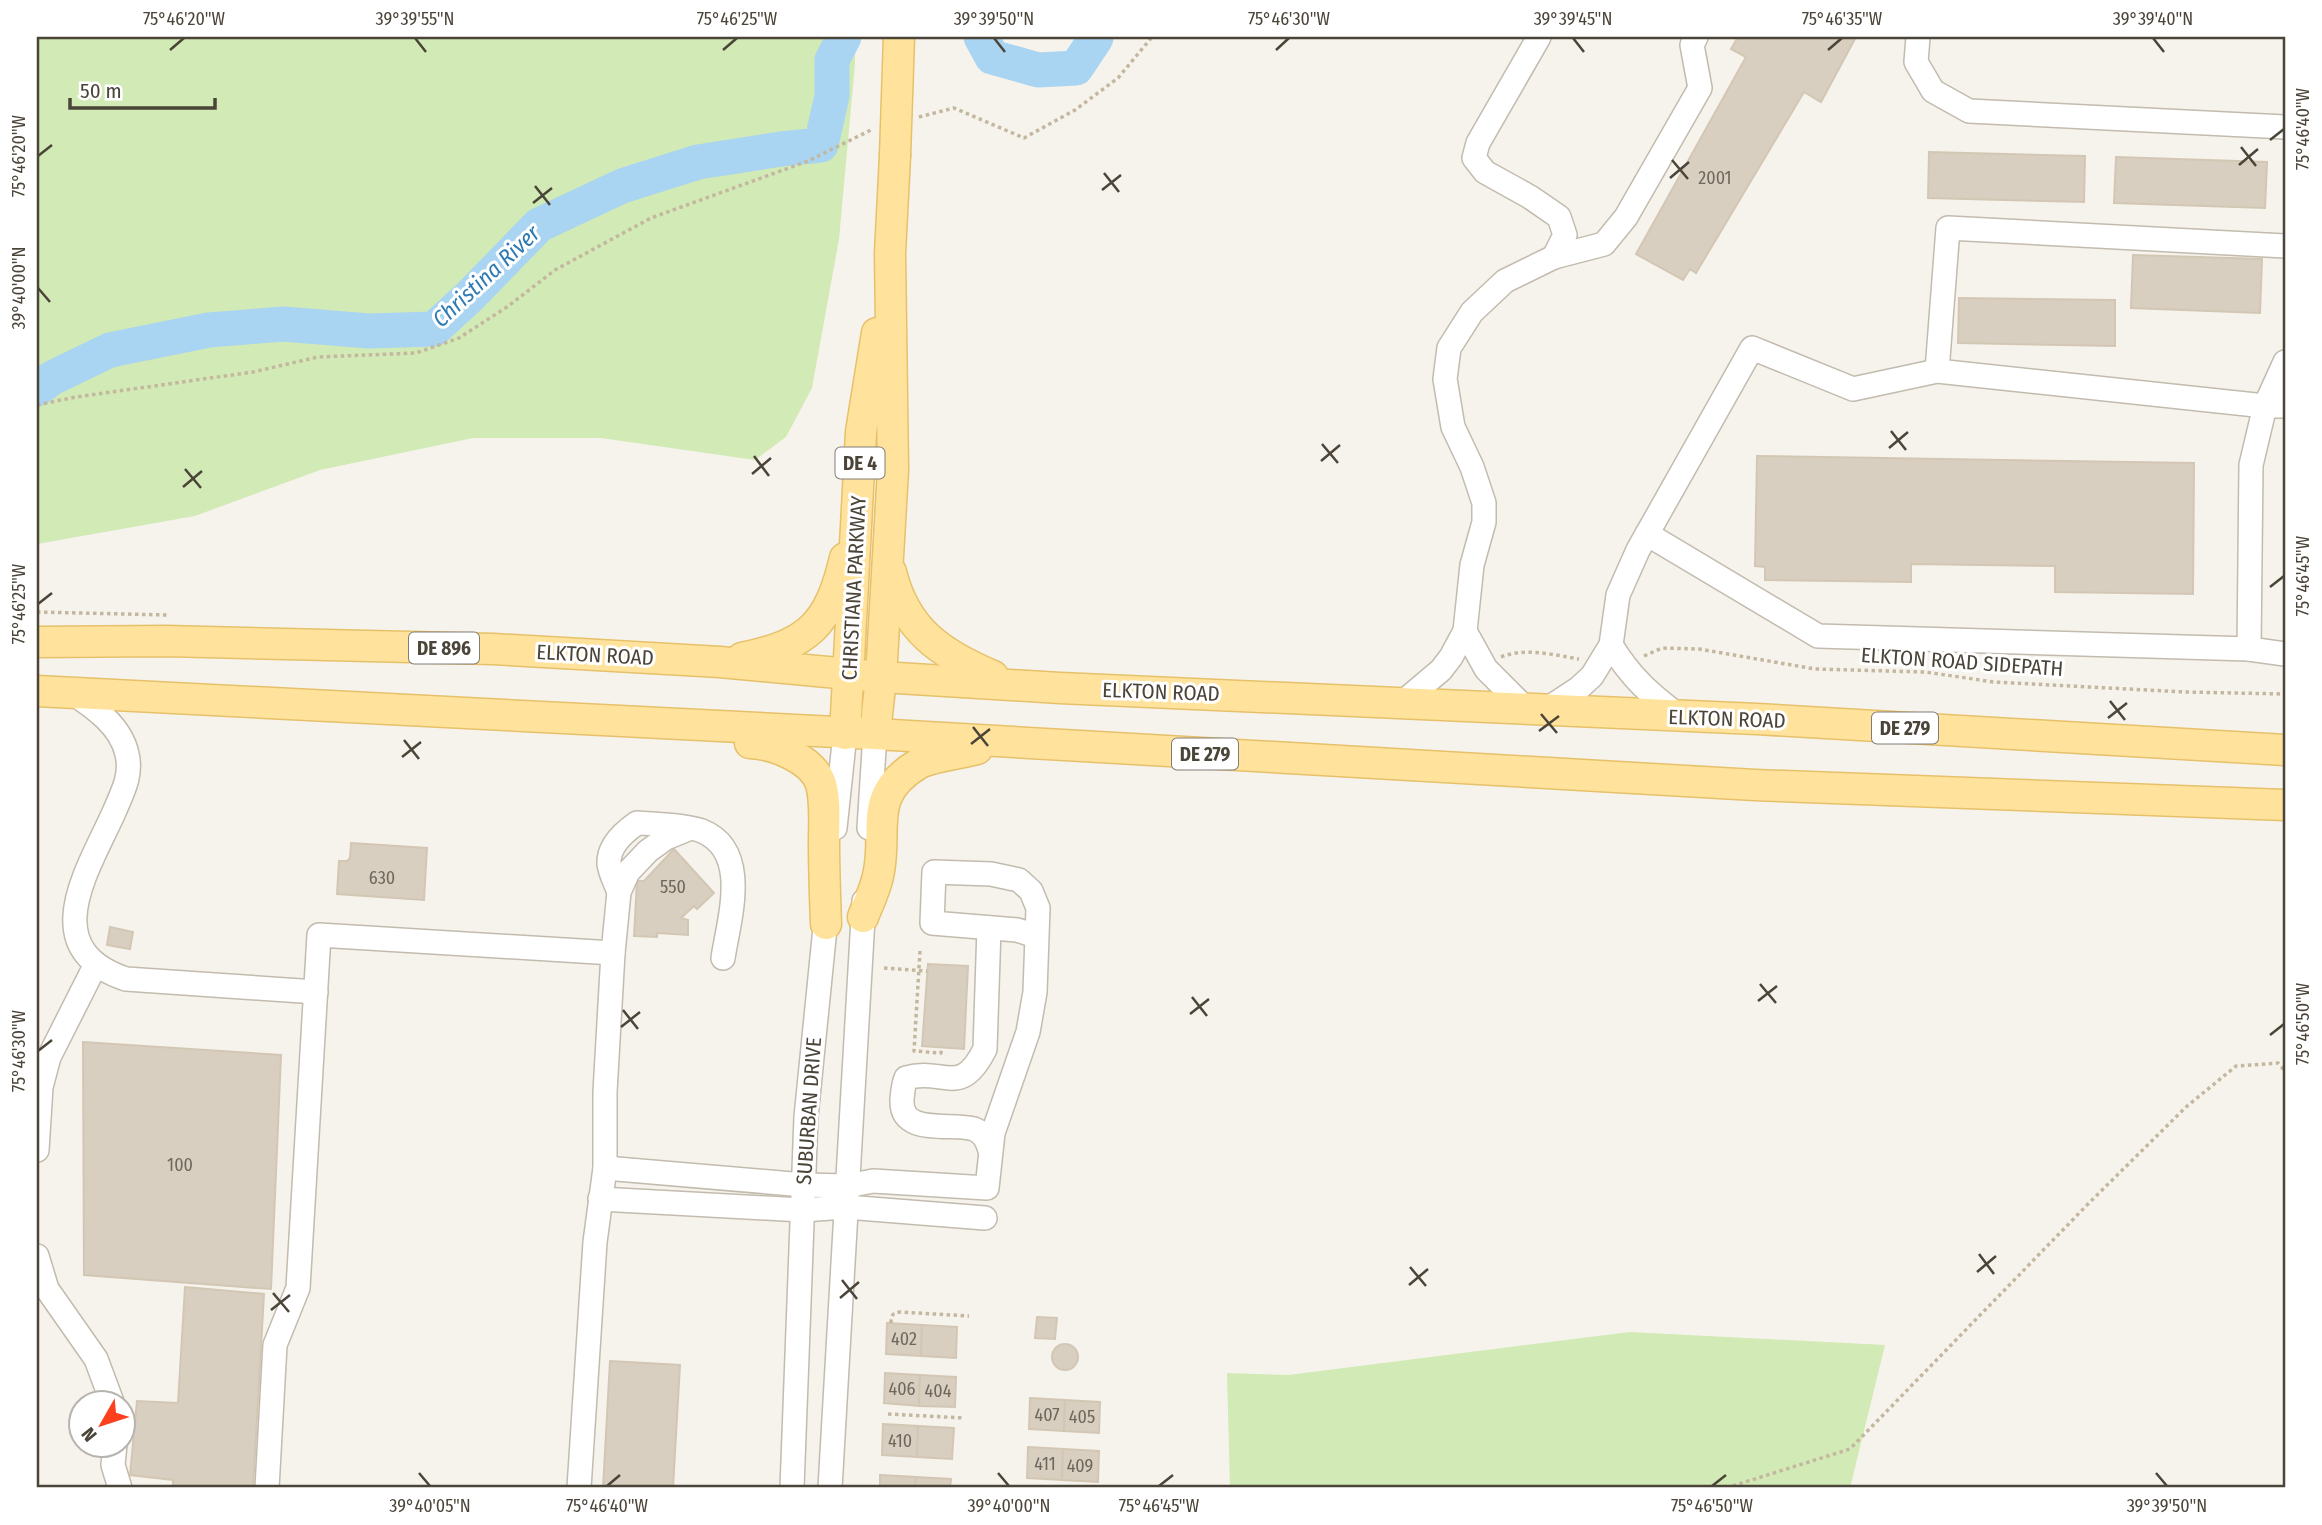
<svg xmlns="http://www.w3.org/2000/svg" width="2322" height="1525" font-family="'Fira Sans Condensed',sans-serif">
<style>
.green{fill:#d2eab5}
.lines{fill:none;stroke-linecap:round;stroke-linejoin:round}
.river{stroke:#a9d4f2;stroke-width:35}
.building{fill:#d8cfc1;stroke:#d3c7b4;stroke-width:2}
.minor-casing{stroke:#c2bbae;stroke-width:26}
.major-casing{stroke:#e6c16a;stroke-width:33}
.path{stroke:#c4b79f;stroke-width:3.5;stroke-dasharray:3.5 3.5;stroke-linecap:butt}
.minor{stroke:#fff;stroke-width:23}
.major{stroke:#ffe39c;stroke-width:30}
.major-bridge-casing{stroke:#e6c16a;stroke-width:33;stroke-linecap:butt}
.major-bridge{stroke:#ffe39c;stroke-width:30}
.ticks{fill:none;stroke:#4b4439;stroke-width:2.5}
.labels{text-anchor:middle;stroke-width:6;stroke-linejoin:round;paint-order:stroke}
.number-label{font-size:18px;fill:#6e675b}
.shield{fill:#fff;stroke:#817c74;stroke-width:2}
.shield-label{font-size:19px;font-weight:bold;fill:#4b4439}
.street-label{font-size:21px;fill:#4b4439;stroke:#fff}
.water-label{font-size:23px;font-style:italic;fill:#2e7ab2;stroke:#fff}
.neatline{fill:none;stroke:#4b4439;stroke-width:2.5}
.ticks-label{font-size:18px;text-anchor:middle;fill:#4b4439}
</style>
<rect width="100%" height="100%" fill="#f6f3ec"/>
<g class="green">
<path d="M37,37H855V64L839,239L812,388L786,437L755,460L601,438H473L320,470L195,516L37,544Z"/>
<path d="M1630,1332L1885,1345L1850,1488H1230L1227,1373L1288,1375Z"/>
</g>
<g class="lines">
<g class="river">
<path d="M981,37L992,57L1038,70L1076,68L1096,38L1095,37"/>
<path d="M37,389L52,378L110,350L209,330L283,324L369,331L434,329L470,296L539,225L622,186L698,162L781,149L821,145L832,96V60L844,37"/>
</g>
</g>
<g class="building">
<path d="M1738,37H1856L1821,102L1804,92L1696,273L1690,269L1683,280L1636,254L1746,57L1731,49Z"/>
<path d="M1929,152L2085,156L2084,202L1928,198Z"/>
<path d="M2116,157L2267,162L2265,208L2114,203Z"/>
<path d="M2133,255L2262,259L2260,313L2131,308Z"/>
<path d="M1959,298L2115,300V346L1958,343Z"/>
<path d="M1757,456L2194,463L2193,594L2055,592V566L1911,564V582L1765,580V567L1755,566Z"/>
<path d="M351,843L427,848L424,900L337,894L339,861H347L350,858Z"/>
<path d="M674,849L714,893L697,909L694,906L681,918L688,920V935L657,933V937L634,936L637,881H644Z"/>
<path d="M110,927L133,932L130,949L107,945Z"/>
<path d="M928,964L968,966L964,1049L922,1046Z"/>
<path d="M83,1042L281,1055L271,1289L84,1275Z"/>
<path d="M185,1287L264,1294L253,1488H173V1480L130,1475L137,1401L178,1403Z"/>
<path d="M1037,1317L1057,1318L1055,1339L1035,1338Z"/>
<path d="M887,1323L922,1325L921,1356L886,1354Z"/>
<path d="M922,1325L957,1327L956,1358L921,1356Z"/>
<circle cx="1065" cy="1357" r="13"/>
<path d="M610,1361L680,1365L673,1488H603Z"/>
<path d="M885,1373L920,1375L919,1406L884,1403Z"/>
<path d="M920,1375L956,1377L955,1407L919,1406Z"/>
<path d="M1030,1398L1065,1400L1064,1431L1029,1429Z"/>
<path d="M1065,1400L1100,1402L1099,1433L1064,1431Z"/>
<path d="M883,1424L918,1426L917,1457L882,1455Z"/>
<path d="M918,1426L954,1428L952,1459L917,1457Z"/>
<path d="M1028,1447L1063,1449L1062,1480L1027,1478Z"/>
<path d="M1063,1449L1099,1451L1098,1482L1062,1480Z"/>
<path d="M880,1475L916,1477L915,1488H880Z"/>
<path d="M916,1477L951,1479L950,1488H915Z"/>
</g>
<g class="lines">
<defs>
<g id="minor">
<path d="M1539,37L1478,143L1474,158L1485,172L1530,197L1559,217L1565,235L1554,257"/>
<path d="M1918,37L1916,62L1933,91L1969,111L2285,127"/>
<path d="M1937,371L1948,228L2285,246"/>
<path d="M1647,534L1818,636L2249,649L2251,465L2265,406L2285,362"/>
<path d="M1465,631L1486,669L1525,708"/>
<path d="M1611,645C1631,678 1650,694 1680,717"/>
<path d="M2249,649L2285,654"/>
<path d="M71,692C94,707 121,726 127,754C132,775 123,791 115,810C89,869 34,948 126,979L316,992"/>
<path d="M1402,703L1441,670L1451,657L1465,631L1472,565L1484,522V503L1472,467L1453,427L1445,379L1449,348L1472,312L1505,281L1554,257L1604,244L1626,217L1700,88L1692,45L1696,37"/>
<path d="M1547,709L1579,688L1592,676L1611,645L1618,595L1638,550L1752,348L1853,389L1937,371L2265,406H2285"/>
<path d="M835,828L845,734"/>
<path d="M869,828L875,734"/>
<path d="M619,892C616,884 610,873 609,864C608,846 624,832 637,823C654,824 687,825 702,831C751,851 729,919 723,958"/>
<path d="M989,928L985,1049C960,1099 944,1067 906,1078C903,1085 903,1091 902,1099C900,1137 951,1122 974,1129C984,1133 987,1141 990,1150"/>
<path d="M37,1150L41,1087L49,1057L96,964"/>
<path d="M605,1168L804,1185L847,1186L873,1181L987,1188L993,1133L1028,1032L1035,992L1038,908L1031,891L1019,880L991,874L934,872L932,923L1017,930L1036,936"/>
<path d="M600,1199L802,1210L846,1207L985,1218"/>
<path d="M37,1256L47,1289L96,1359L112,1402"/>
<path d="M115,1444L113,1465L120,1488"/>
<path d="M267,1488L275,1345L298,1288L319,935L613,953"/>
<path d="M579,1488L595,1242L605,1168V1092L613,953L619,892L628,872L648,851L666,838L688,829"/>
<path d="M792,1488L806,1117L827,908"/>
<path d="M830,1488L864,901"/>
</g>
<g id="major">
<path d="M891,572C905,630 941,654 993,676"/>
<path d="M37,642L166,641L493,649L720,662L881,677L1060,688L1757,719L2285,750"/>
<path d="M742,658C809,644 829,625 845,558"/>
<path d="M37,691L875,734L1755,785L2285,805"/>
<path d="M845,734L861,432L877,333"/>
<path d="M875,734L881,677L893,470L890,253L895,156"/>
<path d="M750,743C774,744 813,759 821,784C826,802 824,824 824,843C824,870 825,897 826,924"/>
<path d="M863,917C868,904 875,890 878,876C889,830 865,796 918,764C930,757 962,753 977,749"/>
</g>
</defs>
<use href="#minor" class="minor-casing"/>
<use href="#major" class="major-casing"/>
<g class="path">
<path d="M919,117L954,108L1024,138L1075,110L1118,78L1152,37"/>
<path d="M37,405L76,397L253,372L318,357L416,353L459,338L507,307L555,270L651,218L808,161L871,130"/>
<path d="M37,612L167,615"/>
<path d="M1644,656L1662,648L1699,649L1815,669L1925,672L1994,682L2185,692L2285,694"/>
<path d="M1501,657C1526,647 1554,655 1579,659"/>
<path d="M920,951L914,1051L941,1053V1047"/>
<path d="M884,968L927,971"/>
<path d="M891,1323C891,1316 892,1313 900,1312L969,1316"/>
<path d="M888,1414L964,1418"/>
<path d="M1726,1488L1850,1449L2089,1203L2186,1107L2236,1066L2278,1063L2285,1071"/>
</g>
<use href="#minor" class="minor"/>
<use href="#major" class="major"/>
<defs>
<path id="major-bridge" d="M895,156L899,37"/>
</defs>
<use href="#major-bridge" class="major-bridge-casing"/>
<use href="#major-bridge" class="major-bridge"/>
</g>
<path class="ticks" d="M415,38L426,52M994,38L1005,52M1573,38L1584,52M2153,38L2164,52M170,50L184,38M723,50L737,38M1276,50L1289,38M1828,50L1842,38M2270,140L2284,129M2241,147L2256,166M38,156L52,145M1672,160L1688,179M2239,165L2258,149M1104,173L1119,192M1670,178L1689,162M535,186L550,205M1102,190L1121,175M533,203L552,188M38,288L50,302M1891,431L1906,450M1322,444L1338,463M1889,448L1908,432M754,456L769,476M1321,461L1340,445M185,469L201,488M752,474L771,458M183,487L202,471M2270,587L2284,576M38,604L52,593M2110,701L2125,720M1541,714L1557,733M2108,718L2127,703M973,727L988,746M1539,731L1559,716M404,740L419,759M971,744L990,729M402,757L421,742M1760,984L1776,1003M1192,997L1207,1016M1758,1001L1777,986M623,1010L638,1029M1190,1014L1209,999M621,1027L640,1012M2270,1035L2284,1024M38,1051L52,1040M1979,1254L1994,1274M1410,1267L1426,1286M1977,1272L1996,1256M842,1280L857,1299M1409,1285L1428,1269M273,1293L289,1312M840,1298L859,1282M271,1310L290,1295M419,1473L430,1486M998,1473L1009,1486M2156,1473L2167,1486M607,1486L620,1475M1159,1486L1173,1475M1712,1486L1726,1475"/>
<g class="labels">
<g class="number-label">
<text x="1715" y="184">2001</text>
<text x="382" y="884">630</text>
<text x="673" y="893">550</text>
<text x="180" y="1171">100</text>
<text x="904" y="1345">402</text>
<text x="902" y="1395">406</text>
<text x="938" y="1397">404</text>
<text x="1047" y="1421">407</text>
<text x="1082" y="1423">405</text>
<text x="900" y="1447">410</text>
<text x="1045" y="1470">411</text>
<text x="1080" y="1472">409</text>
</g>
<g class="shield">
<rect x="835.5" y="447.5" width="49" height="31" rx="5"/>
<rect x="409" y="632.5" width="70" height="31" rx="5"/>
<rect x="1872" y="712.5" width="66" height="31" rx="5"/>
<rect x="1172" y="738.5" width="66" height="31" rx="5"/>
</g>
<g class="shield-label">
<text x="860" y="470">DE 4</text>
<text x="444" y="655">DE 896</text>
<text x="1905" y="735">DE 279</text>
<text x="1205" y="761">DE 279</text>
</g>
<g class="street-label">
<text transform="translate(854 588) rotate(-87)" y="7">CHRISTIANA PARKWAY</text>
<text transform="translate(595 655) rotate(3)" y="7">ELKTON ROAD</text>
<text transform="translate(1962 662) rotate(4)" y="7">ELKTON ROAD SIDEPATH</text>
<text transform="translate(1161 692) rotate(2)" y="7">ELKTON ROAD</text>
<text transform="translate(1727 719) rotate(2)" y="7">ELKTON ROAD</text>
<text transform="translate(809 1111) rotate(-86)" y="7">SUBURBAN DRIVE</text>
</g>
<g class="water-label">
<text transform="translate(486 276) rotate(-43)" y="8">Christina River</text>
</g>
</g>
<rect width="2322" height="1525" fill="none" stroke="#ffffff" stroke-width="77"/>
<g transform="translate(102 1424) rotate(231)"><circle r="33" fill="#ffffff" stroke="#b7b4b0" stroke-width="2"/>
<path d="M0-5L12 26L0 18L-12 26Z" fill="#fc3f1d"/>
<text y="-10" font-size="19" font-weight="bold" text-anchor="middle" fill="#4b4439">N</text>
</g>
<path d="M70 98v10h145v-10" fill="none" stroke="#4b4439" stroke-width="3.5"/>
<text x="80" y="98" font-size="21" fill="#4b4439" stroke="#ffffff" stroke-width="5" paint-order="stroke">50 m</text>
<rect x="38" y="38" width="2246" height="1448" class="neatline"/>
<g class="ticks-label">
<text x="184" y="25">75°46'20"W</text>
<text x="415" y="25">39°39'55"N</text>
<text x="737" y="25">75°46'25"W</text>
<text x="994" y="25">39°39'50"N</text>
<text x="1289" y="25">75°46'30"W</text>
<text x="1573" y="25">39°39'45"N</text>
<text x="1842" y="25">75°46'35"W</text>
<text x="2153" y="25">39°39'40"N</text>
<text transform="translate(2303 129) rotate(-90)" y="6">75°46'40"W</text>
<text transform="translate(19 156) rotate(-90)" y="6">75°46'20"W</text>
<text transform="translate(19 288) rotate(-90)" y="6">39°40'00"N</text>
<text transform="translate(2303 576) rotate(-90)" y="6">75°46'45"W</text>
<text transform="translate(19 604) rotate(-90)" y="6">75°46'25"W</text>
<text transform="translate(2303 1024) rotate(-90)" y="6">75°46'50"W</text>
<text transform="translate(19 1051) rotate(-90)" y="6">75°46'30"W</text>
<text x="430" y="1512">39°40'05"N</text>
<text x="607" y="1512">75°46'40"W</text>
<text x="1009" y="1512">39°40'00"N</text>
<text x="1159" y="1512">75°46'45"W</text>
<text x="1712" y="1512">75°46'50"W</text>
<text x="2167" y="1512">39°39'50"N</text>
</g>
</svg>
